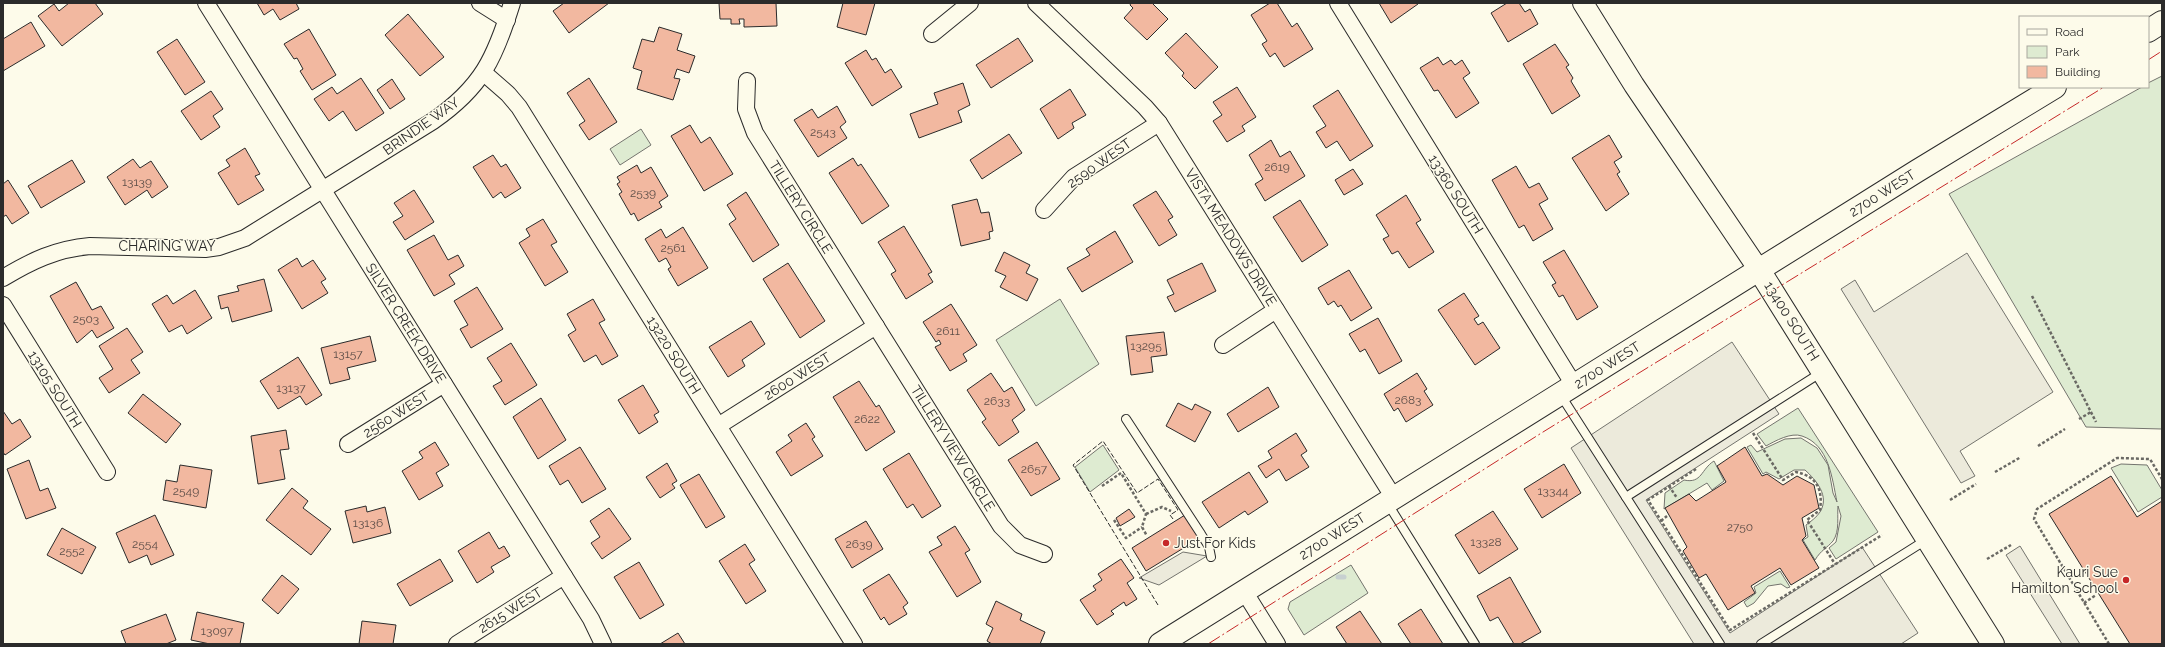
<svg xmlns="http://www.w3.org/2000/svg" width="2165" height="647" font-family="Raleway,sans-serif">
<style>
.green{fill:#deebd1;stroke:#74746e}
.parking{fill:#eceadb;stroke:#74746e}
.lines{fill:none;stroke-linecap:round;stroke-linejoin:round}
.stream{stroke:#c7d0d0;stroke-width:5}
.building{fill:#f2b8a0;stroke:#2b2b2b}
.service-casing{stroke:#2b2b2b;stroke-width:10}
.minor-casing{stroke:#2b2b2b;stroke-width:18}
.tertiary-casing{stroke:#2b2b2b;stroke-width:22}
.secondary-casing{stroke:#2b2b2b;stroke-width:24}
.path{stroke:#6a6964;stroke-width:2.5;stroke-dasharray:3 2;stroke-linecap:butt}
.service{stroke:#fdfbea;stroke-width:8}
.minor{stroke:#fdfbea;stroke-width:16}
.tertiary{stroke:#fdfbea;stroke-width:20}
.secondary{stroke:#fdfbea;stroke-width:22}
.fence{stroke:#2b2b2b;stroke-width:1;stroke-dasharray:5 2;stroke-linecap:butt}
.power{stroke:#c62828;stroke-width:1;stroke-dasharray:14 3 2 3;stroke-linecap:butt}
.poi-dot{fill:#c62828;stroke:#fdfbea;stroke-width:1.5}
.labels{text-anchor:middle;stroke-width:3;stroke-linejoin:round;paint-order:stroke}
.number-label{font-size:12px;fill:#5d4e48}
.street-label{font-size:14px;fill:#2b2b2b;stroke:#fdfbea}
.poi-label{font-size:14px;fill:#2b2b2b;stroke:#fdfbea;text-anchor:start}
</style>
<rect width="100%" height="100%" fill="#fdfbea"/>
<g class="green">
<path d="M2162,76V429L2086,427L1949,194L2142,87H2148V83Z"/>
<path d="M641,129L651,145L620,165L610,149Z"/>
<path d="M1060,299L1099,364L1036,406L996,340Z"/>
<path d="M1798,408L1878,532L1836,559L1829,548L1836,542L1841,516L1838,506C1837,516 1840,531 1833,541C1827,548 1821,550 1815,560L1803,540L1808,537L1806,525C1810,522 1817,517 1820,512C1830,496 1816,480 1805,470H1794L1779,479L1766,472L1763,474L1747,447L1751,445L1757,452L1785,439L1801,438L1817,448L1828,465L1833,493L1837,502C1832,478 1829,445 1802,436C1791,432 1775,441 1766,446L1757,434Z"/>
<path d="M1103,445L1119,470L1090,492L1075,467Z"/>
<path d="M1714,461L1724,481L1712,490L1707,483L1664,509L1665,493L1684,480C1702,484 1701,469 1714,461Z"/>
<path d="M2121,464L2147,465L2162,490V497L2138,512L2111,468Z"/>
<path d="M1351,565L1368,593L1304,635L1288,609L1290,602Z"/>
<path d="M1780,571L1790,587L1787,588L1781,584L1768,586L1754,603L1747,607L1744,602L1756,593L1754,587Z"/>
</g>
<g class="parking">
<path d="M1967,253L2053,392L1960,451L1975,476L1961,483L1841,289L1855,280L1874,312Z"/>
<path d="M1732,342L1779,414L1646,500L1730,633L1862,547L1918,633L1901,644H1694L1571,448Z"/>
<path d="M2020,546L2080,644H2062L2006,555Z"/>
<path d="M1183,552L1207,556L1159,585L1139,578Z"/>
</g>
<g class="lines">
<path class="stream" d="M1338,577H1344"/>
</g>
<g class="building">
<path d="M69,3H95L103,14L62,46L38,16L54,4L59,11Z"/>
<path d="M257,3H296L299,9L280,20L273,9L264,15Z"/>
<path d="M564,3H609L569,33L553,11Z"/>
<path d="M719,3H776L777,26L744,27V19H739L740,24H731V19H720Z"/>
<path d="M843,3H875L866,35L837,27Z"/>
<path d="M1131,3H1152L1168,19L1147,40L1124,18L1133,8L1130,5Z"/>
<path d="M1270,3H1277L1292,27L1297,23L1313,49L1284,67L1275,53L1270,57L1262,44L1267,41L1251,15Z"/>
<path d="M1379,3H1418V4L1391,23Z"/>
<path d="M1507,3H1519L1525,12L1530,9L1538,24L1508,42L1491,13Z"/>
<path d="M408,14L444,57L420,76L385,35Z"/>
<path d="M31,22L45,46L3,71V39Z"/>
<path d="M659,27L682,34L677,50L695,56L689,73L677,69L674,78L680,79L673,100L637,89L642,71L633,68L642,39L654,42Z"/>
<path d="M309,29L336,75L312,90L300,71L303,69L297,58L294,59L284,44Z"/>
<path d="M1186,33L1218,67L1195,89L1182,76L1184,73L1165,53Z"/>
<path d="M1018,38L1033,61L991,88L976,65Z"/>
<path d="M177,39L205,82L185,95L157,52Z"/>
<path d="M1555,44L1569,65L1566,67L1573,78L1571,81L1580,96L1552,114L1523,64Z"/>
<path d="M866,50L872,60L876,58L885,73L891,69L902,87L872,106L845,63Z"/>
<path d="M1438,57L1443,65L1451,60L1455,65L1462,60L1470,73L1463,78L1479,103L1456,118L1438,90L1434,91L1420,68Z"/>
<path d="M361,78L384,113L356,131L343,111L329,121L314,99L332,87L337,94Z"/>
<path d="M589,78L617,122L589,140L579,125L585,121L567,93Z"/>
<path d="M392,79L405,99L390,109L377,90Z"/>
<path d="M963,83L970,105L958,111L962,122L919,138L910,114L938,104L934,93Z"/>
<path d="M1237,87L1256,117L1242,126L1245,131L1227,142L1213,121L1222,115L1213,102Z"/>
<path d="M1070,89L1086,115L1072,123L1074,128L1058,139L1040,109Z"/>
<path d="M1338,90L1373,146L1350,161L1337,141L1326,148L1316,132L1326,126L1313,106Z"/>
<path d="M211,91L223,109L213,116L220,127L201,140L181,111Z"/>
<path d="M837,106L846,122L840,127L847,138L818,157L794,120L812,109L818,118Z"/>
<path d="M690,125L701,143L710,137L733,174L704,191L671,136Z"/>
<path d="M1009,134L1022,153L982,179L970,160Z"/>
<path d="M1609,135L1622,157L1614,162L1620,172L1617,174L1629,194L1606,211L1572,158Z"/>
<path d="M1271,140L1280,157L1290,151L1305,176L1265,201L1255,184L1263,179L1249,155Z"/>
<path d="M245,148L260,174L255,176L264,190L238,205L218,173L230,166L226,160Z"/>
<path d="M493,155L501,167L506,164L521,188L505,198L501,192L493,198L473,167Z"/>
<path d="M853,158L858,166L861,164L889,206L862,224L829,173Z"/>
<path d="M133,159L140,168L151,161L168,187L152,198L147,190L125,205L107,177Z"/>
<path d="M72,160L85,182L41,208L28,186Z"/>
<path d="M637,165L641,173L651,167L668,196L659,202L662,207L638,221L634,213L631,215L619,194L622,192L617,184L620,182L617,177Z"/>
<path d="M1516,166L1529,188L1539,183L1548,199L1539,204L1553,229L1533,241L1524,225L1519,228L1492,180Z"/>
<path d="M1353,169L1363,184L1344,195L1335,180Z"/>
<path d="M8,180L29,213L12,224L6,215L3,217V184Z"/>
<path d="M414,190L434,222L405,240L393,222L403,216L394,203Z"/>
<path d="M1156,191L1173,217L1168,220L1177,235L1159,246L1133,205Z"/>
<path d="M746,192L779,245L753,262L729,224L736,219L727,205Z"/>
<path d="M1406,195L1421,220L1416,223L1434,252L1409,268L1398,251L1392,254L1383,239L1389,236L1376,215Z"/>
<path d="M977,199L981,213L989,212L993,231L989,232L990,239L961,246L952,205Z"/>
<path d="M1300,200L1328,245L1302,262L1273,217Z"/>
<path d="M543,219L557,242L551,245L568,272L545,286L519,243L530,236L526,229Z"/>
<path d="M904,226L932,272L928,274L933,282L906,299L891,274L896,271L878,242Z"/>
<path d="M683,227L708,268L678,286L668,269L671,267L666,258L659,262L645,239L661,229L666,238Z"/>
<path d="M1115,231L1133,262L1082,292L1067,268L1090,255L1086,249Z"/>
<path d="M434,235L448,260L458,255L464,266L449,275L455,284L434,296L407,250Z"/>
<path d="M1564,250L1598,307L1577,320L1563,295L1559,297L1552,285L1556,283L1543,262Z"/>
<path d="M1004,252L1030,265L1026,273L1038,279L1027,301L1000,287L1006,276L995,271Z"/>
<path d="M297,258L302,267L313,260L326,279L321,282L328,293L302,309L278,270Z"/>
<path d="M788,263L825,321L800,338L763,279Z"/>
<path d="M1202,263L1216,291L1175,312L1167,297L1174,294L1167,280Z"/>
<path d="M1349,270L1372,308L1351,321L1341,305L1338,307L1334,301L1328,305L1318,288Z"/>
<path d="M264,279L272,311L232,322L228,307L221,309L218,296L239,291L237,286Z"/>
<path d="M76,282L92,310L101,306L114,328L97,338L92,330L77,343L50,296Z"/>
<path d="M477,287L503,329L471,348L460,329L468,325L454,301Z"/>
<path d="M195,290L212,318L187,334L182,325L169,332L152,304L167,295L173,304Z"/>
<path d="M1464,293L1479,316L1474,319L1478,325L1483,322L1500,348L1475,365L1438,310Z"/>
<path d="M593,299L605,320L599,323L618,356L602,365L596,355L584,362L568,335L576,330L567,314Z"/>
<path d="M951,304L977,345L963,354L967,361L950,371L935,347L941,344L939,340L936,342L923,322Z"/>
<path d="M1378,318L1402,361L1379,374L1365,349L1360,352L1349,334Z"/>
<path d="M751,321L765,344L742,360L745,366L728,377L709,347Z"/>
<path d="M127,328L143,352L131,360L140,373L109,393L99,378L113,369L99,346Z"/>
<path d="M1164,332L1167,355L1151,357L1153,372L1131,375L1126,336Z"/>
<path d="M370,336L376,361L347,368L350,379L330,384L321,348Z"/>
<path d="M511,343L537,385L505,405L493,386L502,381L487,358Z"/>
<path d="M298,357L322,395L306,405L300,396L278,409L260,381Z"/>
<path d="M991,373L1004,392L1012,387L1025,410L1012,420L1019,432L999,446L982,422L986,419L967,390Z"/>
<path d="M1417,373L1427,389L1424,391L1433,405L1406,422L1398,408L1394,411L1384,394Z"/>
<path d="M859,381L876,407L879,405L895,432L866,451L833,397Z"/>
<path d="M643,385L659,412L654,415L658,422L639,434L618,400Z"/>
<path d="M1268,387L1279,407L1238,432L1227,414Z"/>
<path d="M143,394L181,424L166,443L128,413Z"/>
<path d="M541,398L566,440L538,459L513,417Z"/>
<path d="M1178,403L1192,410L1195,404L1211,412L1195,442L1166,426Z"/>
<path d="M3,411L12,424L20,419L31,437L5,455L3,452Z"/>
<path d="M806,423L815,437L812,439L823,456L791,476L776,452L792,441L788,435Z"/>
<path d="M286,430L289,449L280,450L285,479L258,484L251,436Z"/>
<path d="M1296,433L1307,451L1301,455L1309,467L1286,481L1279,469L1266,478L1258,466L1272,458L1268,451Z"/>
<path d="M435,442L449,465L436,473L443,486L419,500L402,471L423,458L419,452Z"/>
<path d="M1037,442L1060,479L1031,496L1008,460Z"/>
<path d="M580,447L606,489L582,503L568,480L560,485L549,466Z"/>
<path d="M1745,447L1762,476L1767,474L1783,485L1797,476L1814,485L1819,508L1802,518L1806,536L1802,540L1819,568L1791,585L1780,568L1751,586L1755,593L1728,610L1706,574L1699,578L1683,551L1687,547L1665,508L1689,494L1696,501L1726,482L1717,466Z"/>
<path d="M909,453L941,506L922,518L913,504L907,508L883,469Z"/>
<path d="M29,460L40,491L48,488L56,508L26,519L7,469Z"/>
<path d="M667,463L677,481L672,484L675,488L660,498L646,477Z"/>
<path d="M1564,464L1581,493L1542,518L1524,489Z"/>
<path d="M180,465L212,470L206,508L163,500L166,480L177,482Z"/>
<path d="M1249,472L1268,502L1248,515L1245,511L1219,528L1202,502Z"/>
<path d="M699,474L725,517L706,528L680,485Z"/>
<path d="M2111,476L2137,517L2162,501V644H2130L2049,514Z"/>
<path d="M292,488L308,501L303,508L331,529L311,555L266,520Z"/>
<path d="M366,506L367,512L385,507L391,533L353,543L345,511Z"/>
<path d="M609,508L631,539L602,559L591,543L600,537L590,521Z"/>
<path d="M1129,509L1135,517L1120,526L1116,518Z"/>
<path d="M1493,511L1518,549L1479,574L1455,535Z"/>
<path d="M155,515L174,555L151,565L147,555L129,563L116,533Z"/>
<path d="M1185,515L1200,538L1146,571L1132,548Z"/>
<path d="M866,521L883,549L852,568L835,539Z"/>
<path d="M955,526L970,550L965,553L981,582L957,597L929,552L942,545L937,537Z"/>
<path d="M62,528L96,547L82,574L47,555Z"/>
<path d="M489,532L499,549L504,546L510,556L491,567L494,572L477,583L458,551Z"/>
<path d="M745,544L755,560L749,564L766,591L746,604L719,561Z"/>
<path d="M440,559L453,581L410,606L397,584Z"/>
<path d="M1121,559L1134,578L1127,583L1137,599L1126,606L1124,602L1111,611L1114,614L1097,625L1080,600L1096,590L1093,586L1102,580L1098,574Z"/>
<path d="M639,562L664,605L640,619L614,577Z"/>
<path d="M889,574L908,603L903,607L907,614L889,625L884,617L881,620L863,590Z"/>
<path d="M282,575L299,589L278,614L262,600Z"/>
<path d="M1510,577L1541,632L1520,644H1514L1498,617L1490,621L1477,596Z"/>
<path d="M996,601L1022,614L1020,620L1045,632L1040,644H992L987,641L993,628L986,624Z"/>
<path d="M1421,609L1443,644H1411L1398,624Z"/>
<path d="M1360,611L1382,644H1347L1336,627Z"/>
<path d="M197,612L244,623L240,644H210L191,640Z"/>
<path d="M166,614L176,640L166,644H126L121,631Z"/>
<path d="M362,621L396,625L393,644H359Z"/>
<path d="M678,633L685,644H660Z"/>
</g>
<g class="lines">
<defs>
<g id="service">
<path d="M1560,394L1720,644"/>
<path d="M1126,419L1201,534L1209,547L1211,557"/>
<path d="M1626,497L1822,372"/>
<path d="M1388,504L1475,644"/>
<path d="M1761,644L1926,540"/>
</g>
<g id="minor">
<path d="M206,3L564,576L591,619L603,644"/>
<path d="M480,3L507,20"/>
<path d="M1036,3L1145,107L1159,123L1394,498"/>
<path d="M1338,3L1574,385"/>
<path d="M932,34L970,3"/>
<path d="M484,73L508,94L519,107L854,644"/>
<path d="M747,81L746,109L755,133L1001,526L1020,545L1044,554"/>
<path d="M1044,210L1074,177L1159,123"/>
<path d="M3,278C31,261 56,249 90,246L205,249L219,247L245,238L433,121C482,87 495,58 512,3"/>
<path d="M3,305L107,472"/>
<path d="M1223,345L1276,310"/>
<path d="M718,426L876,326"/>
<path d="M348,444L444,384"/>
<path d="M1244,591L1277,644"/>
<path d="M457,644L564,576"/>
</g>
<path id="tertiary" d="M1583,3L1634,85L1759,270"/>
<g id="secondary">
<path d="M2148,31L2162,22"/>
<path d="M1759,270L1993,644"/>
<path d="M1160,644L1917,171L2055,87"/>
</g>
</defs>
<use href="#service" class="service-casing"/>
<use href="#minor" class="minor-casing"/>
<use href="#tertiary" class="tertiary-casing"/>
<use href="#secondary" class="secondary-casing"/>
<g class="path">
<path d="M2032,296L2096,422"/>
<path d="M2079,419L2091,412"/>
<path d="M1753,433L1783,480L1796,472C1817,476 1823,490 1820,510L1807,520L1835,564"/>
<path d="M2038,446L2065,429"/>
<path d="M1696,469L1648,500L1730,630L1882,535"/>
<path d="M1995,472L2021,457"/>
<path d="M1102,486L1121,473L1146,514L1142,527L1147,536"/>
<path d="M1669,486L1677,498"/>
<path d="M1950,500L1976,484"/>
<path d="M1146,514L1162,507L1171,511"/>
<path d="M1114,520L1126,538L1142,527"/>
<path d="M1661,521L1667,516"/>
<path d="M1987,559L2011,545"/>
<path d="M2084,603L2096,595"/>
<path d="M2109,644L2034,519L2037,509L2117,458L2150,459L2162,479"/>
</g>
<use href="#service" class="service"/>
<use href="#minor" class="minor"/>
<use href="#tertiary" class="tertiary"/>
<use href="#secondary" class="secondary"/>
<path class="fence" d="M1158,605L1073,465L1103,441L1137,493L1158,479L1178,510L1170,515L1173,519"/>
<g class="power">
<path d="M2148,60L2162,51"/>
<path d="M1208,644L1543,432L2104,87"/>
</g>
</g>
<g class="poi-dot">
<circle cx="1166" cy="543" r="4"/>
<circle cx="2126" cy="580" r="4"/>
</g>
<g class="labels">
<g class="number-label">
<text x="823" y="136">2543</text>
<text x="1277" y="171">2619</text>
<text x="137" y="186">13139</text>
<text x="643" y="197">2539</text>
<text x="673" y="252">2561</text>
<text x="86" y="323">2503</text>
<text x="948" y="335">2611</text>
<text x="1146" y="350">13295</text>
<text x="348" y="358">13157</text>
<text x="291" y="392">13137</text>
<text x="1408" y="404">2683</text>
<text x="997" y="405">2633</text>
<text x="867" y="423">2622</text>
<text x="1034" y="473">2657</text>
<text x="186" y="495">2549</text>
<text x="1553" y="495">13344</text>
<text x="368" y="527">13136</text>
<text x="1740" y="531">2750</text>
<text x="1486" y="546">13328</text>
<text x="145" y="548">2554</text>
<text x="859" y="548">2639</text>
<text x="72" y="555">2552</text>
<text x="217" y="635">13097</text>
</g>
<g class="street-label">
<text transform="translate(421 126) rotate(-35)" y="5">BRINDIE WAY</text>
<text transform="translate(1099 163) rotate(-35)" y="5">2590 WEST</text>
<text transform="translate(1882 193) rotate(-32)" y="5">2700 WEST</text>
<text transform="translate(1456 194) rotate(58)" y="5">13360 SOUTH</text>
<text transform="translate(801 207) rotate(58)" y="5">TILLERY CIRCLE</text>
<text transform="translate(1231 237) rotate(58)" y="5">VISTA MEADOWS DRIVE</text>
<text x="167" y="251">CHARING WAY</text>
<text transform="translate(1792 321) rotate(58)" y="5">13400 SOUTH</text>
<text transform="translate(406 323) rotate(58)" y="5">SILVER CREEK DRIVE</text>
<text transform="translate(674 355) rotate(58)" y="5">13220 SOUTH</text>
<text transform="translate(1607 365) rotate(-32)" y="5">2700 WEST</text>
<text transform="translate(797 376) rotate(-32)" y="5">2600 WEST</text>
<text transform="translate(55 389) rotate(58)" y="5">13105 SOUTH</text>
<text transform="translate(396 414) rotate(-32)" y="5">2560 WEST</text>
<text transform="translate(953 448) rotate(58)" y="5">TILLERY VIEW CIRCLE</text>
<text transform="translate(1332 536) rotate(-32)" y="5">2700 WEST</text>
<text transform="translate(510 610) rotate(-32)" y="5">2615 WEST</text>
</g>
<g class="poi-label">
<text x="1174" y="548">Just For Kids</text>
<text x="2118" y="577" text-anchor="end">Kauri Sue<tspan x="2118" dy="16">Hamilton School</tspan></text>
</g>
</g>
<rect width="2165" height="647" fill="none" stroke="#2b2b2b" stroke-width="8"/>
<rect x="2019" y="16" width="130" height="72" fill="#fdfbea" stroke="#a9a89e"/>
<rect x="2027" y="29" width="20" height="6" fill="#fdfbea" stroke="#a9a89e"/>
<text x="2055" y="36" font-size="12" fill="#2b2b2b">Road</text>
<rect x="2027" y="46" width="20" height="12" fill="#deebd1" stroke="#a9a89e"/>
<text x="2055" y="56" font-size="12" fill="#2b2b2b">Park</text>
<rect x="2027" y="66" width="20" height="12" fill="#f2b8a0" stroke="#a9a89e"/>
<text x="2055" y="76" font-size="12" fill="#2b2b2b">Building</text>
</svg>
